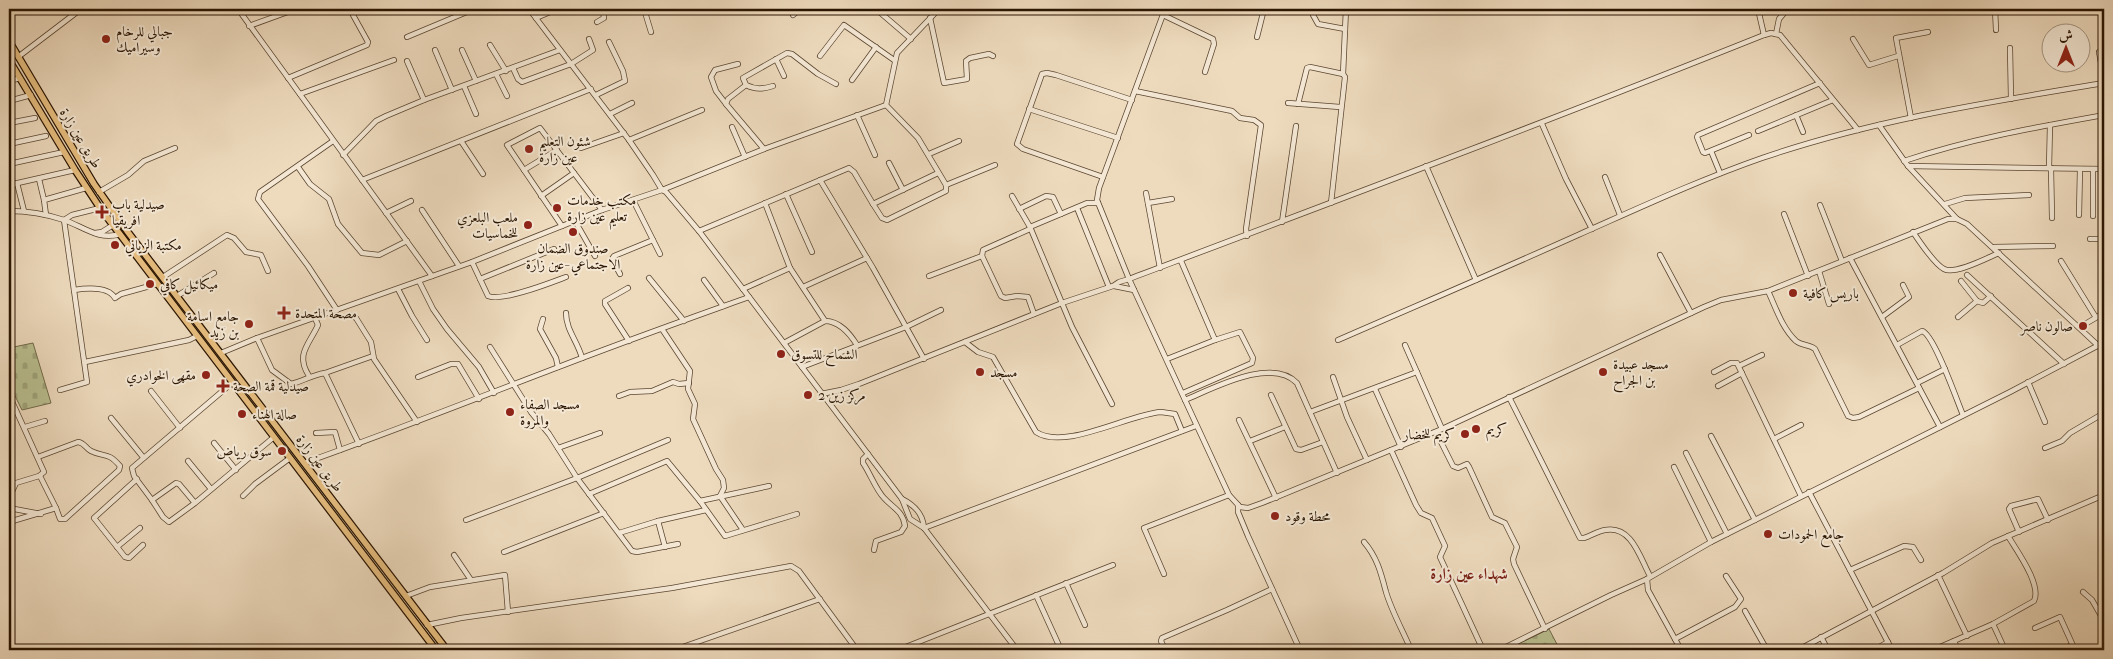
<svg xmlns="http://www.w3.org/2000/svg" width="2113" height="659" font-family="'IM FELL French Canon',Amiri,serif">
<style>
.cemetery{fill:url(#cemetery-stones);stroke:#726a4a}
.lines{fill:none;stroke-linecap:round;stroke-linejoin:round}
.minor-casing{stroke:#5b4631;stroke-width:6}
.major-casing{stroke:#2a1502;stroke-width:8}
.minor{stroke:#f4e8d5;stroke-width:4.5}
.major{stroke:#e7be7f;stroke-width:5.5}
.poi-dot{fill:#8f2418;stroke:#f4e8d5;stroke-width:2}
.labels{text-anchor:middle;stroke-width:4;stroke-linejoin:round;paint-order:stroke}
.poi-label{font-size:14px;fill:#2a1502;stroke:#f4e8d5;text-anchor:start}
.street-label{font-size:14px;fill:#2a1502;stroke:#f4e8d5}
.quarter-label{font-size:16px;font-weight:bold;fill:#7a1f14;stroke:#f4e8d5}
</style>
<defs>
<pattern id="cemetery-stones" width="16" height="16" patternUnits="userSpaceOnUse" patternTransform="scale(1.25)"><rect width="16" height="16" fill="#bac091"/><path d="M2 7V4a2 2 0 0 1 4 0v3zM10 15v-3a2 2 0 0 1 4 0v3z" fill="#a0a47b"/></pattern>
</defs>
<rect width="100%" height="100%" fill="#eedbbe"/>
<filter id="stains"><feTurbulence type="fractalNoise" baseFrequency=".004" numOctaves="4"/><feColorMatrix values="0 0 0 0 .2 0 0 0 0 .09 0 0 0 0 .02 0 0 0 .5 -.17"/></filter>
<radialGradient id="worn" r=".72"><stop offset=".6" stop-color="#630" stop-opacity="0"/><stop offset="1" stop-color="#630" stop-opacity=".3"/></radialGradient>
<g class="cemetery">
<path d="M33,343L51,403L22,410L9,384V348Z"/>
<path d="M1549,629L1560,650H1511L1510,648Z"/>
</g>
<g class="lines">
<defs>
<g id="minor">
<path d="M238,9L432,276"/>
<path d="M529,9L629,140L653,175L662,190L764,149L886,105"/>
<path d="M621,9L622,12"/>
<path d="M644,9L651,32"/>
<path d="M876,9L911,39"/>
<path d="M939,9L897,53L886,105L918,138L946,185L995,165"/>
<path d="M1165,9L1099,188L1097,200L1129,279L1229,495L1240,507L1248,508L1262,503L1442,429L1704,307L1721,300L1768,291L1948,219H1957L1967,224L2104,351"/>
<path d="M1313,9V15L1318,24L1345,29"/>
<path d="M1758,9L1764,35"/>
<path d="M1995,9L1996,30"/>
<path d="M793,15L800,9"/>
<path d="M1163,15L1213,39L1214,44L1205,72"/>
<path d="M536,18L550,12H564"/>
<path d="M930,18L944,83L967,79L966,61L970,58L989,54L993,56"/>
<path d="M597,22L604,18L603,9"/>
<path d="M249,26L296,9"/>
<path d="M1776,34L1779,19L1785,12H1809"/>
<path d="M407,37L474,9"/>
<path d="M1257,37L1264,9"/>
<path d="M1853,39L1869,65L1898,56"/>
<path d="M490,45L506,71"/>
<path d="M2010,48L2011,99"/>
<path d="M435,50L452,90"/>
<path d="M462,50L476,81"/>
<path d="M2099,52L2104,79"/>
<path d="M820,56L844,25L894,60"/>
<path d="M18,57L81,9"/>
<path d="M776,59L784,76"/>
<path d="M407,61L424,100"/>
<path d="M513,68L518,79L522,82L571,64L593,50L589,39"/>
<path d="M496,74L507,96"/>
<path d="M288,78L367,45L368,42L353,15"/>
<path d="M852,80L876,47"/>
<path d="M9,81L20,78"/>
<path d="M746,85L728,99L726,104L764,149"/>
<path d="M464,86L476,114"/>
<path d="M773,86C763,89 756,90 746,85L743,78L787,53L792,54L818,74L836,84"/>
<path d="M1135,91L1232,111L1240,118L1254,120L1261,125L1246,229L1247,236"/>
<path d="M300,94L394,60"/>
<path d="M596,95L625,81L623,71L609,42"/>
<path d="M9,101L31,95"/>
<path d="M1288,103L1340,107"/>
<path d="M726,104L716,91L711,77L715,70L738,64"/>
<path d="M1298,104L1307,68L1310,67L1343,74"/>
<path d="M1029,109L1118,138"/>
<path d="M610,114L632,103"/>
<path d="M857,115L875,155"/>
<path d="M1796,115L1803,132"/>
<path d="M1911,118L1896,38L1928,32"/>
<path d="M9,123L35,118"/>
<path d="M1542,124L1566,179L1592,229"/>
<path d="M1879,125L1908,166L1957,219"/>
<path d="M732,127L745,157"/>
<path d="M1758,131L1833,100"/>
<path d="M1749,135L1705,153L1703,152L1697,137L1698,135L1820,83"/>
<path d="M629,140L702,110"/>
<path d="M333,141L260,192L258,199L308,266L337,310"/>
<path d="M461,141L483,174"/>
<path d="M9,144L46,136"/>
<path d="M581,148L624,133"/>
<path d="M1711,151L1720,173"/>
<path d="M929,154L959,141"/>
<path d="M343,155L376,121L386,116L424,100L560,50"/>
<path d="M1904,161C1969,139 2037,127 2104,115"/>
<path d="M889,163L903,190"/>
<path d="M9,164L64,152"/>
<path d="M1426,166L1476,280"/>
<path d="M1908,166L2104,169"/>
<path d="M298,167L310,184L329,199L338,224L362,253L379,255L407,241"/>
<path d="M2049,168L2050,125"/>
<path d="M2051,168L2052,218"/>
<path d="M2093,169V216"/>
<path d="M524,170L557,150"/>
<path d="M1103,177L1023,149L1017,144L1042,74L1047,73L1056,75L1132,100"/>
<path d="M1605,177L1620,215"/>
<path d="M39,179L44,200"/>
<path d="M362,180L591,89"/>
<path d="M820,180L873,268L924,359"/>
<path d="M17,183L24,211"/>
<path d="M9,185L75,170"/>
<path d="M99,192L128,175L144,161L175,148"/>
<path d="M1146,193L1160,268"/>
<path d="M786,194L812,252"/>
<path d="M541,196L574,173"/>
<path d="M1012,196L1030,227L1072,327L1112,404"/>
<path d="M633,200L660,254"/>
<path d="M1148,203L1172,199"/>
<path d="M1331,203L1345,77L1343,74L1346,9"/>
<path d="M873,204L882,218L887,220L946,191V185"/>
<path d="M1945,204L1965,198L2029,195"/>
<path d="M1820,205L1842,261"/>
<path d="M1077,208L1109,287"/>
<path d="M1019,209L1046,196L1053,197L1061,214"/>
<path d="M422,210L459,266"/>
<path d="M9,211C27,211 46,214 64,220C82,226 99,241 120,234"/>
<path d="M386,213L411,201"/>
<path d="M1784,214L1808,276"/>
<path d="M46,215L44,200L86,188"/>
<path d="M2079,215L2080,169"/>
<path d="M575,221L595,256"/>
<path d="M1282,222L1296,126"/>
<path d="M562,226L507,145L540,128L602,210"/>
<path d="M1030,227L1087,203H1098"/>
<path d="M1030,229L983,250L982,256L1001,296L1005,298L1017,296L1028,297L1034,314"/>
<path d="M699,231L849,168L854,172L873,204L938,173"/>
<path d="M1913,232C1920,242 1934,264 1944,269C1955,275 1987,258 1999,253"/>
<path d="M95,233L102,232L113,225"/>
<path d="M2090,239H2104"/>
<path d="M1994,247L2053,246"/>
<path d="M554,249L480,279L488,296C502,302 550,283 566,277"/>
<path d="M1660,255L1691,313"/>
<path d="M1850,258L1940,427"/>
<path d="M2061,261L2095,316"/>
<path d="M472,262L480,279"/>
<path d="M1819,271L1829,304"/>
<path d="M620,274L612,259L614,256L653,240"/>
<path d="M1967,275L2064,364"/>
<path d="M929,276L982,256"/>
<path d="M163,277L227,235L234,238L246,252L261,255L268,271"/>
<path d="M649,278L684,321"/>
<path d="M704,280L723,306"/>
<path d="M419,281L433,309L447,329L479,367L494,393"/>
<path d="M1961,281L1977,301L1983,303L1991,296"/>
<path d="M1114,286L1134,290"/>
<path d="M803,287L867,258"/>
<path d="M628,288L605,301V304L629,341"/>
<path d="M398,289L412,316L427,340"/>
<path d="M743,289L790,268L765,203"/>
<path d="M74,290C87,288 108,286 115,298L121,294L157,284"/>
<path d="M1768,291C1776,308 1782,328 1796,341C1802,346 1809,344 1815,349L1848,416L1853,418L1859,417L1919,388"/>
<path d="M177,296L214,273"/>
<path d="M566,313C566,330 578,342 582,358"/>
<path d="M352,316L356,318L371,342L374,359L417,422"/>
<path d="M1882,317L1909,297L1903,285"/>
<path d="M1958,317L1977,301"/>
<path d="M543,319L540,329L556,358L558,367"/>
<path d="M825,321C840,321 850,334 857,345"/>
<path d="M2080,327L2104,313"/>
<path d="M662,329L690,371L688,389L695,404L693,419L716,469L723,480L724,488L720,496"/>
<path d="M257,338L272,370L291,384C303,381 312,375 325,373L359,444"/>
<path d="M1338,340C1418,305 1498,271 1578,235C1639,208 1699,180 1762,158C1873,120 1989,102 2104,83"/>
<path d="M965,342L978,352L993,357L1036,432C1065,451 1129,414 1161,412L1175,414L1182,431"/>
<path d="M784,343L825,321L790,268"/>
<path d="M1405,345L1442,429"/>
<path d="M1897,345L1922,331C1934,334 1957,401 1963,415"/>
<path d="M490,347L531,412L549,434L577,478L632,551L637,552L678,544"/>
<path d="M221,353L257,338L472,262L602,210L662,190L666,192L699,231L902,499L910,519L924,528L1017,650"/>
<path d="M1167,359L1215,340L1181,261"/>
<path d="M85,362L189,340L197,336"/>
<path d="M1739,366L1762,355"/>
<path d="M802,367L906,327L941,310"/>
<path d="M1714,372L1731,363H1737L1801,496"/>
<path d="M325,373L373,356"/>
<path d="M309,376C295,354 309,345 318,325L315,318"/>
<path d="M418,377L451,364H458L479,399"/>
<path d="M1333,377L1347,417L1367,460"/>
<path d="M2028,382L2045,422"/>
<path d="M1917,383L1945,369"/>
<path d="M1718,386L1742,373"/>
<path d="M1375,389L1401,447"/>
<path d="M60,390L87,382L64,220L72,215L100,208"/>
<path d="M151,391L180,428"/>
<path d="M1183,393L1252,363L1253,358L1240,332L1215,340"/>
<path d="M821,394L841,390L859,384L1062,303L1113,286L1119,282L1129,279C1341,199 1554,119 1764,35L1771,33L1780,35L1858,130"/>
<path d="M9,395L44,472L39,476L16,483L9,498"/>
<path d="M1271,395L1296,449L1301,450L1323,442"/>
<path d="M619,396L630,392L652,391L673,382L679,384L689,383"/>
<path d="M1509,397L1580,538H1584C1591,536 1598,531 1605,530C1632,525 1640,558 1650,576"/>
<path d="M1185,400C1212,389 1272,356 1297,383L1337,473"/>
<path d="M1310,412L1417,372"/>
<path d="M111,418L143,457"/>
<path d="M1239,420L1276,498"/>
<path d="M25,427L45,421"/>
<path d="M1436,432L1453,466L1458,468L1467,464L1469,467L1492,517L1505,523L1517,547L1513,559L1514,564L1545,629"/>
<path d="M316,433L335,432L340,450"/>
<path d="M1711,436L1755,520"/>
<path d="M1774,439L1801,425"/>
<path d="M1250,441L1285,427"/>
<path d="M214,443L236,470"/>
<path d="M558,448L600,433"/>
<path d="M2045,448L2062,441L2070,433L2104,413"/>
<path d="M1391,450L1416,505L1421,513L1432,518L1445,546L1440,557L1483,650"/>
<path d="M1686,453L1727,534"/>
<path d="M868,454L863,459V463C870,473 876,490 884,498C893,508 903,511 905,526L901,532L876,541L874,550"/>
<path d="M38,457L78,442C85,443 85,448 91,451C105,458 107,451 120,466L119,470L65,519H60L56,508"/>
<path d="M188,461L211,489"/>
<path d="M304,463C389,433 472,400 556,368C620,343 685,320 749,297"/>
<path d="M1674,467L1711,542"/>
<path d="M137,479L94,518L125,557L129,558L143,545"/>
<path d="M1809,492L1892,650"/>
<path d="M589,494L667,461L700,501L769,486"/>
<path d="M243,496L255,484L290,458"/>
<path d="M720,496L743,530"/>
<path d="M902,499C914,505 923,513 924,528"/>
<path d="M152,500L134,476L132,468L232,383"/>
<path d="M700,501L725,536L797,514"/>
<path d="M195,503L179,484L176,483L152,500L163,517L169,522L195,503L274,437"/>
<path d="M1238,505V512L1248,536L1300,650"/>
<path d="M9,508L41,514"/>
<path d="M466,520L577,478L668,440"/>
<path d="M658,521L665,547"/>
<path d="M9,522L56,508L40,476"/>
<path d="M924,528L1196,426"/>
<path d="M2019,532L2009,509L2011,506L2038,499L2048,520"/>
<path d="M619,533L658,521L706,510"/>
<path d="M1364,542C1377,557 1381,573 1386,592C1392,612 1403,631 1411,650"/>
<path d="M117,547L140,528"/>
<path d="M504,552L604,513"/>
<path d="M454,555L471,580"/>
<path d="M1850,570L1904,546L1913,547L1921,560"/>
<path d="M1164,574L1144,528L1229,495"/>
<path d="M1938,575L1967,636"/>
<path d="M1647,579L1648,590L1681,650"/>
<path d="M1066,583L1085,625"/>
<path d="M2083,592L2092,600L2104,621"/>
<path d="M1036,595L1061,650"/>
<path d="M406,596L430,587L505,575L508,612"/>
<path d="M1745,611L1767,650"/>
<path d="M1993,624L2005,650"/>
<path d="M427,625L461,618L672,588L791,566L799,571L857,650"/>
<path d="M2035,628L2060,617L2075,650"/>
<path d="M1821,637L1828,650"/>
<path d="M1675,639L1735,607L1741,599L1726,576"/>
<path d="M1954,641L1958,650"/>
<path d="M674,650L820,599"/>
<path d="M898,650L1113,565"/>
<path d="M1165,650L1161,641L1162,638L1227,610L1272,589"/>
<path d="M1500,650L1611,595L1647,579L1711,542L2010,392L2099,345"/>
<path d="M1798,650L1943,573L1992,543L2104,495"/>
<path d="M1874,650L1888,642"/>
<path d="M1933,650L1993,624L2034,601C2042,585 2017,551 2008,536"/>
<path d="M2061,650L2072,645"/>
</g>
<g id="major">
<path d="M9,41L94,184L127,231L447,650"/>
<path d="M9,60L75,170L100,208L436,650"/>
</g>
</defs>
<use href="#minor" class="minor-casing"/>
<use href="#major" class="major-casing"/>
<use href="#minor" class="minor"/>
<use href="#major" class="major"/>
</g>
<g class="poi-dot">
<circle cx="106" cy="39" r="5"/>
<circle cx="529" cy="149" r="5"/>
<circle cx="557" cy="208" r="5"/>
<path d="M99.5 204.5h5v5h5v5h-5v5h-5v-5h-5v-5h5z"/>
<circle cx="528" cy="225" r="5"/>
<circle cx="573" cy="232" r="5"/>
<circle cx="115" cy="245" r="5"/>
<circle cx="150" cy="284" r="5"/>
<circle cx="1793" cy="293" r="5"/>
<path d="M281.5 305.5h5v5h5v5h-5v5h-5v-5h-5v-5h5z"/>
<circle cx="249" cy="324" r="5"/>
<circle cx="2083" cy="326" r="5"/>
<circle cx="781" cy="354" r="5"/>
<circle cx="980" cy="372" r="5"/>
<circle cx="1603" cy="372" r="5"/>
<circle cx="206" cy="375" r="5"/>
<path d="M220.5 378.5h5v5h5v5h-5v5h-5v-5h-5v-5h5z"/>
<circle cx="808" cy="395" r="5"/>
<circle cx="510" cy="412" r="5"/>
<circle cx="242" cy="414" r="5"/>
<circle cx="1476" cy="429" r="5"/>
<circle cx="1465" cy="434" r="5"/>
<circle cx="282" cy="451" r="5"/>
<circle cx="1275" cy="516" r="5"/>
<circle cx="1768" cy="534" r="5"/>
</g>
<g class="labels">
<g class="poi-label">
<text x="116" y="36">جبالي للرخام<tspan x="116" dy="16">وسيراميك</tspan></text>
<text x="539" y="146">شئون التعليم<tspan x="539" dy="16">عين زارة</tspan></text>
<text x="567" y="205">مكتب خدمات<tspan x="567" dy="16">تعليم عين زارة</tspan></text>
<text x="112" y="209">صيدلية باب<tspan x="112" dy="16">افريقيا</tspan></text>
<text x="518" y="222" text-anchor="end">ملعب البلعزي<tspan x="518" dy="16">للخماسيات</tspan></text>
<text x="125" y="250">مكتبة الزياني</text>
<text x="573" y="253" text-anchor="middle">صندوق الضمان<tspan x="573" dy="16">الاجتماعي -عين زارة</tspan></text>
<text x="160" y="289">ميكائيل كافي</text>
<text x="1803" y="298">باريس كافية</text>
<text x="295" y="318">مصحة المتحدة</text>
<text x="239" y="321" text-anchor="end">جامع اسامة<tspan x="239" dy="16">بن زيد</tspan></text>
<text x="2073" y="331" text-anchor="end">صالون ناصر</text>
<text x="791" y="359">الشماح للتسوق</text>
<text x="1613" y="369">مسجد عبيدة<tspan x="1613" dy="16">بن الجراح</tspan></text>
<text x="990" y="377">مسجد</text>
<text x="196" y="380" text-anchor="end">مقهى الخوادري</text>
<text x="233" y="391">صيدلية قمة الصحة</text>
<text x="818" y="400">مركز زين 2</text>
<text x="520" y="409">مسجد الصفاء<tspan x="520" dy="16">والمروة</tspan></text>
<text x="252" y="419">صالة الهناء</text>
<text x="1486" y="434">كريم</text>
<text x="1455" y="439" text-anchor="end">كريم للخضار</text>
<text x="272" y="456" text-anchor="end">سوق رياض</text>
<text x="1285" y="521">محطة وقود</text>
<text x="1778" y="539">جامع الحمودات</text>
</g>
<g class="street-label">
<text transform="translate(81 138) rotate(59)" y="5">طريق عين زارة</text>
<text transform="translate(320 463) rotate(53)" y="5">طريق عين زارة</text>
</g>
<g class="quarter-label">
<text x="1469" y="579">شهداء عين زارة</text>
</g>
</g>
<rect width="2113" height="659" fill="none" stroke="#eedbbe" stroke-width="30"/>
<rect x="10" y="10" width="2093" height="639" fill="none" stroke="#2a1502" stroke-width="2.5"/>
<rect x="15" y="15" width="2083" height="629" fill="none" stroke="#2a1502"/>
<g transform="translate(2066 48)"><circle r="24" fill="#f4e8d5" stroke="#a39481"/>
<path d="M0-4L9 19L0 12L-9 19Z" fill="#8f2418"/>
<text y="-8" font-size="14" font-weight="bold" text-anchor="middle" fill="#2a1502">ش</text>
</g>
<rect width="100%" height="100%" filter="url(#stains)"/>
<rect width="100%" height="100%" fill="url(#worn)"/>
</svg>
